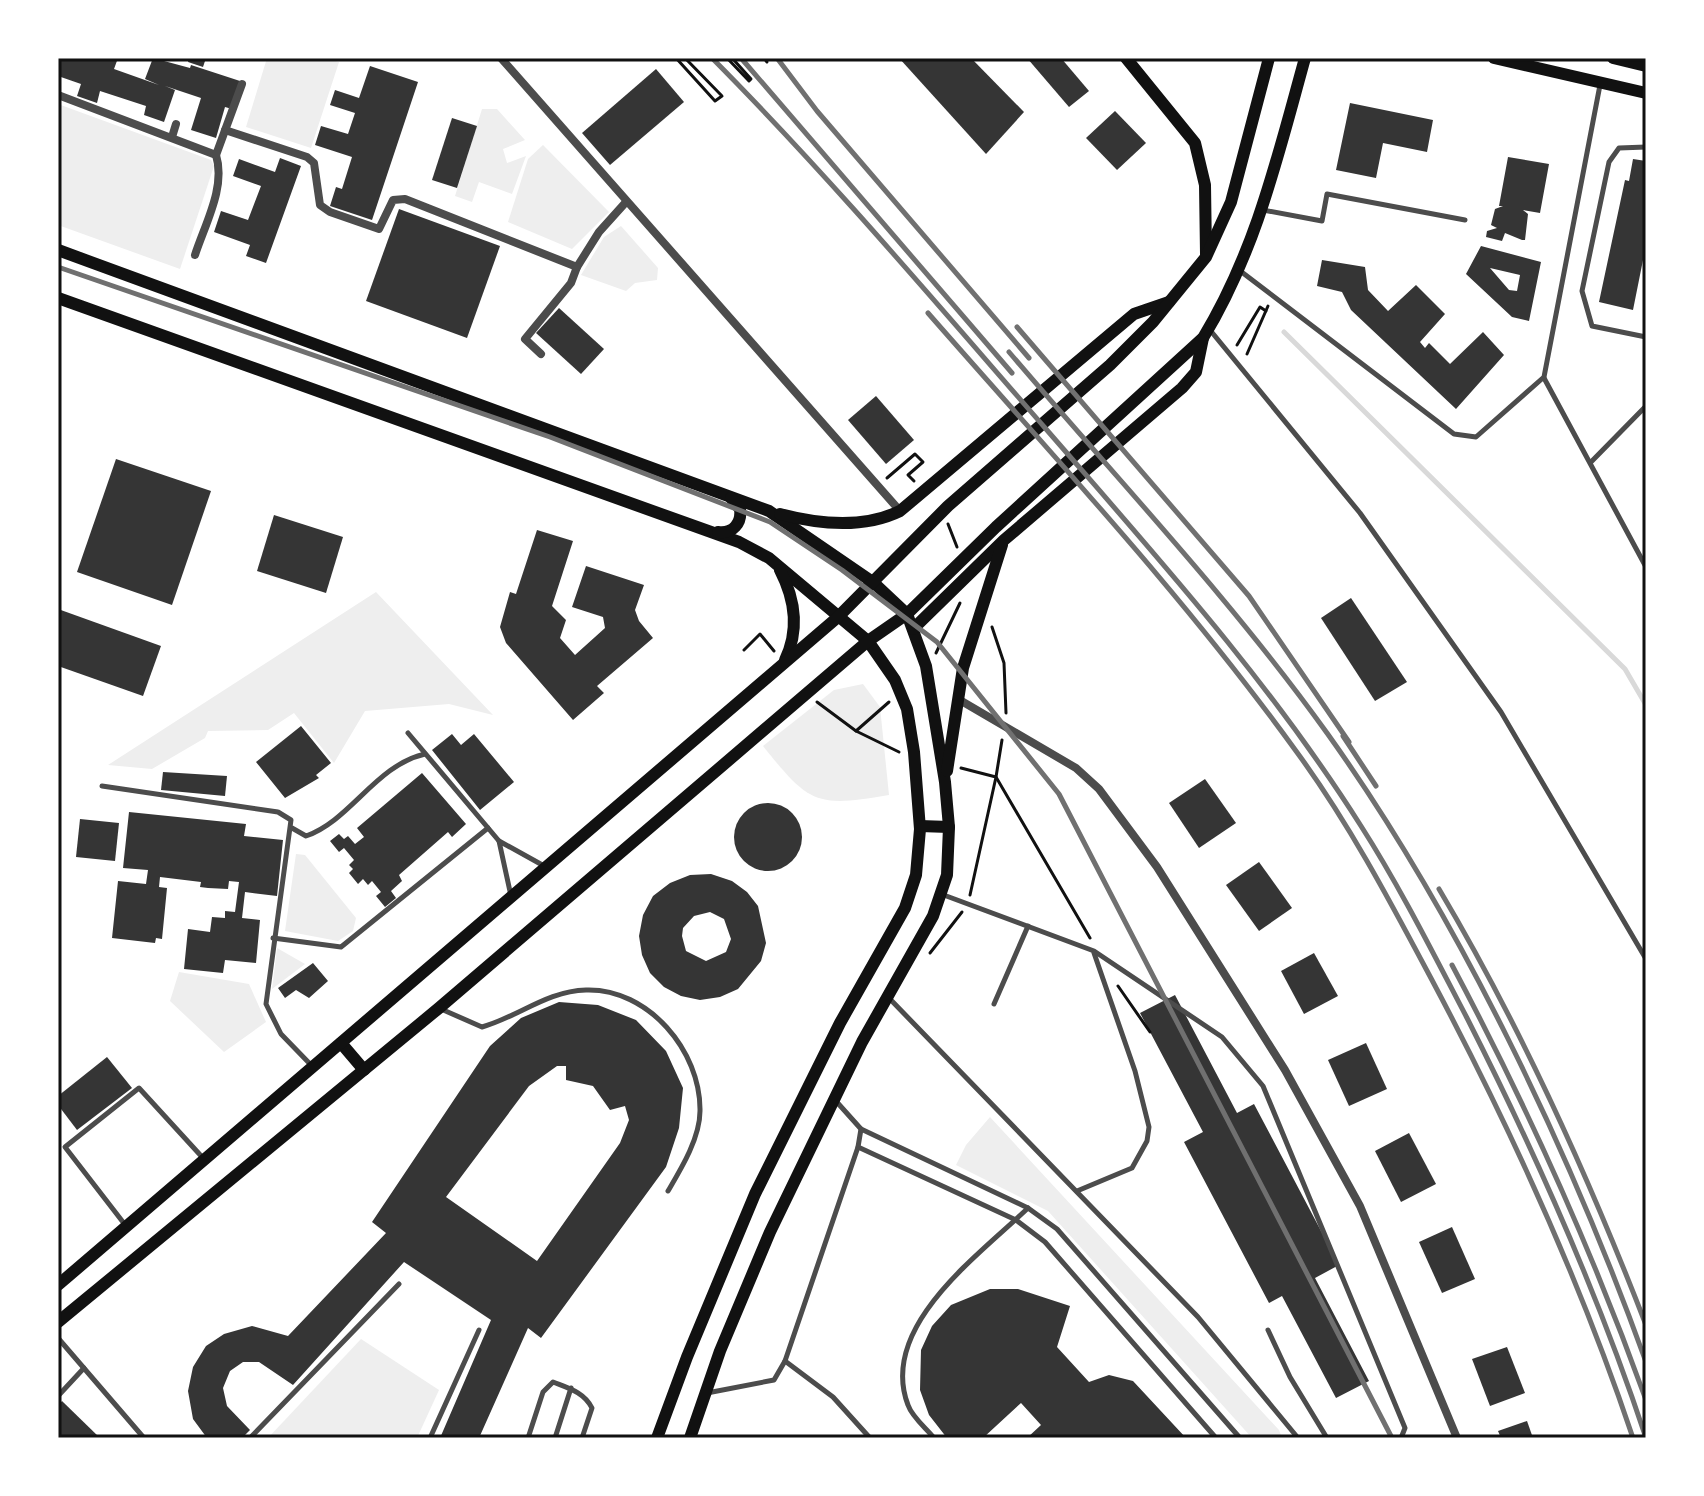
<svg xmlns="http://www.w3.org/2000/svg" width="1704" height="1496" font-family="'Source Sans 3',sans-serif">
<style>
.green{fill:#eee}
.lines{fill:none;stroke-linecap:round;stroke-linejoin:round}
.stream{stroke:#d9d9d9;stroke-width:5}
.building{fill:#353535;fill-rule:evenodd}
.path{stroke:#111;stroke-width:3}
.service{stroke:#4c4c4c;stroke-width:5}
.minor{stroke:#4c4c4c;stroke-width:8}
.secondary{stroke:#111;stroke-width:12}
.rail{stroke:#707070;stroke-width:5}
.neatline{fill:none;stroke:#111;stroke-width:3}
</style>
<rect width="100%" height="100%" fill="#fff"/>
<g class="green">
<path d="M267,58H325L339,62L311,148L246,127Z"/>
<path d="M58,104L211,160L214,166L180,269L58,225Z"/>
<path d="M482,109H497L525,140L503,149L507,163L526,156L512,194L479,182L472,202L455,196Z"/>
<path d="M543,145L609,212L572,249L508,222L528,159Z"/>
<path d="M621,226L658,268L657,280L635,283L626,291L581,275L604,237Z"/>
<path d="M376,592L493,715L449,704L365,711L334,763L294,713L268,730L208,731L205,738L152,769L108,765Z"/>
<path d="M863,684L880,707L889,795C815,808 809,803 763,746L834,690Z"/>
<path d="M296,854L305,855L356,918L353,931L338,941L285,931Z"/>
<path d="M277,948L305,964L272,989Z"/>
<path d="M179,972L249,984L266,1022L224,1052L170,1001Z"/>
<path d="M990,1117L1279,1430L1282,1438H1252L1048,1211L956,1165L966,1145Z"/>
<path d="M361,1339L439,1390L417,1438H268Z"/>
</g>
<g class="lines">
<path class="stream" d="M1284,332L1625,669L1646,705"/>
</g>
<g class="building">
<path d="M58,58H118L114,69L159,85L145,79L153,58L190,68L191,65L240,81L232,109L225,107L216,138L191,130L201,98L165,86L175,90L164,122L144,115L146,106L100,91L97,103L77,96L81,84L58,76Z"/>
<path d="M189,58H206L203,67L188,62Z"/>
<path d="M899,58H971L1024,112L986,154Z"/>
<path d="M1027,58H1061L1089,91L1069,107Z"/>
<path d="M370,66L418,82L372,220L330,206L336,187L342,189L352,157L315,145L321,126L348,134L355,113L330,105L335,90L359,98Z"/>
<path d="M656,69L684,102L610,165L582,133Z"/>
<path d="M1350,103L1433,120L1427,152L1383,143L1376,178L1336,170Z"/>
<path d="M1115,111L1146,143L1117,170L1086,138Z"/>
<path d="M452,118L477,126L457,188L432,180Z"/>
<path d="M1508,157L1549,164L1540,213L1523,210L1528,214L1525,240H1522L1505,233L1502,241L1486,237L1487,231L1497,228L1491,225L1495,209L1503,206H1499Z"/>
<path d="M280,158L301,166L266,263L246,256L250,245L214,232L221,211L248,220L261,186L233,176L239,159L275,172Z"/>
<path d="M1633,159L1646,161V245L1633,310L1599,302L1625,180L1629,181Z"/>
<path d="M399,209L500,246L467,338L366,301Z"/>
<path d="M1481,246L1541,262L1529,321L1512,317L1466,274ZM1490,268L1520,275L1517,291L1509,290Z"/>
<path d="M1322,260L1365,267L1368,290L1388,311L1416,285L1445,314L1420,342L1425,348L1429,343L1450,364L1483,332L1504,355L1456,409L1351,310L1342,292L1317,286Z"/>
<path d="M559,308L604,349L581,374L536,333Z"/>
<path d="M876,396L914,440L886,464L848,420Z"/>
<path d="M116,459L211,491L172,605L77,572Z"/>
<path d="M274,515L343,537L326,593L257,571Z"/>
<path d="M537,530L573,541L552,606L566,620L560,638L575,655L605,628L603,617L572,607L586,566L644,585L635,610L639,621L653,638L597,686L604,693L573,720L506,643L500,627L510,592L516,594Z"/>
<path d="M1351,598L1407,682L1375,701L1321,618Z"/>
<path d="M58,609L161,646L143,696L58,666Z"/>
<path d="M301,726L331,763L316,775L319,778L285,798L256,762Z"/>
<path d="M452,734L461,745L474,734L514,782L480,810L432,750Z"/>
<path d="M163,772L227,776L225,796L161,790Z"/>
<path d="M422,773L466,824L452,837L448,832L399,875L402,881L391,891L396,898L385,907L376,896L381,892L372,881L368,885L363,879L358,884L349,873L353,869L349,865L354,860L344,848L339,852L330,841L339,834L344,839L348,836L355,844L364,837L357,828Z"/>
<path d="M1205,779L1236,823L1199,848L1169,803Z"/>
<circle cx="768" cy="837" r="34"/>
<path d="M129,812L246,824L244,836L283,840L277,896L245,892L242,918L260,920L256,963L225,960L223,973L184,969L188,929L210,932L212,917L225,918V911L235,912L239,882L229,881L228,889L208,888L200,887L201,882L160,877L159,887L167,888L162,939L156,938L155,943L112,938L118,881L146,884L148,870L123,868Z"/>
<path d="M80,819L119,823L115,861L76,857Z"/>
<path d="M1259,862L1292,908L1259,931L1226,885Z"/>
<path d="M711,874L732,881L747,892L758,906L766,943L761,961L738,989L720,997L700,1000L681,996L664,987L650,973L642,955L639,936L643,915L653,896L670,883L690,875ZM710,912L724,919L731,939L726,952L706,961L686,951L682,936L683,928L694,916Z"/>
<path d="M1314,953L1338,996L1304,1014L1281,971Z"/>
<path d="M313,963L328,981L309,998L296,990L285,998L278,988Z"/>
<path d="M1175,995L1237,1113L1254,1104L1339,1265L1315,1278L1369,1381L1336,1398L1282,1296L1269,1303L1184,1142L1203,1132L1140,1013Z"/>
<path d="M559,1002L598,1005L636,1020L666,1051L683,1088L679,1128L666,1167L541,1338L528,1328L479,1438H440L491,1320L404,1262L293,1385L259,1362H243L230,1371L223,1388L227,1406L250,1430L242,1438L220,1435L207,1438L193,1419L188,1391L193,1367L206,1346L224,1334L252,1326L288,1336L386,1233L372,1222L490,1046L521,1018ZM557,1066H566V1080L593,1086L610,1110L625,1106L629,1120L620,1143L537,1261L446,1197L529,1086Z"/>
<path d="M1366,1043L1387,1089L1349,1106L1328,1060Z"/>
<path d="M107,1057L132,1088L77,1130L58,1105V1096Z"/>
<path d="M1409,1133L1436,1184L1401,1202L1375,1151Z"/>
<path d="M1452,1227L1475,1279L1442,1293L1419,1242Z"/>
<path d="M990,1289H1018L1070,1306L1057,1347L1089,1382L1109,1375L1133,1381L1186,1438H1027L1041,1425L1021,1403L983,1438H947L929,1415L920,1390L921,1350L932,1326L951,1305Z"/>
<path d="M1507,1347L1525,1393L1490,1406L1472,1359Z"/>
<path d="M62,1401L100,1438H58V1406Z"/>
<path d="M1527,1421L1533,1438H1501L1498,1431Z"/>
</g>
<g class="lines">
<g class="path">
<path d="M676,58L715,101L722,96L685,58"/>
<path d="M727,58L749,81L751,79L732,58"/>
<path d="M764,58L767,62L766,58"/>
<path d="M1237,345L1260,307L1266,311"/>
<path d="M1247,354L1268,306"/>
<path d="M887,478L915,454L923,462L908,475L914,481"/>
<path d="M948,524L957,547"/>
<path d="M992,627L1004,663L1006,713"/>
<path d="M744,650L760,634L774,651"/>
<path d="M936,653L960,603"/>
<path d="M817,702L856,731L899,752"/>
<path d="M856,731L889,702"/>
<path d="M1002,740L996,777L1090,938"/>
<path d="M961,768L996,777L970,895"/>
<path d="M930,953L962,912"/>
<path d="M1118,986L1150,1032"/>
</g>
<g class="service">
<path d="M1646,147L1619,148L1609,162L1582,291L1592,326L1646,337"/>
<path d="M1263,210L1322,221L1327,194L1465,220"/>
<path d="M1239,270L1454,434L1476,437L1544,377L1600,85"/>
<path d="M1210,330L1360,513L1501,712L1646,959"/>
<path d="M1544,378L1646,567"/>
<path d="M1591,462L1646,406"/>
<path d="M408,733L499,841"/>
<path d="M102,786L278,812L291,820L266,1004L281,1034L312,1066"/>
<path d="M292,828L306,836C350,821 376,765 425,754"/>
<path d="M941,894L1094,951L1222,1037L1263,1086L1405,1428L1401,1438"/>
<path d="M511,896L499,841L546,867"/>
<path d="M273,938L341,947L488,828"/>
<path d="M888,997L1198,1317L1298,1438"/>
<path d="M994,1004L1028,926"/>
<path d="M441,1009L482,1027C518,1017 547,991 586,990C648,988 701,1051 700,1111C700,1138 681,1169 668,1191"/>
<path d="M861,1129L1028,1208L1057,1229L1240,1438"/>
<path d="M858,1147L1016,1220L1045,1242L1216,1438"/>
<path d="M1077,1191L1132,1168L1147,1141L1149,1127L1135,1071L1094,953"/>
<path d="M126,1226L65,1147L139,1088L203,1158"/>
<path d="M1268,1330L1290,1377L1327,1438"/>
<path d="M58,1338L144,1438"/>
<path d="M785,1361L833,1397L870,1438"/>
<path d="M707,1393L774,1380L785,1361L858,1147L861,1129L835,1100"/>
<path d="M58,1396L84,1368"/>
<path d="M250,1438L399,1284"/>
<path d="M430,1438L479,1330"/>
<path d="M528,1438L543,1392L553,1382C568,1388 584,1392 592,1408L582,1438"/>
<path d="M555,1438L571,1388"/>
<path d="M934,1438C926,1428 912,1417 908,1405C878,1327 979,1255 1028,1208"/>
</g>
<g class="minor">
<path d="M501,58L900,511"/>
<path d="M58,95L216,155C226,187 205,224 195,255"/>
<path d="M225,130L307,157L314,163L320,205L330,212L379,229L393,200L405,199L577,267L599,232L626,202"/>
<path d="M172,137L176,124"/>
<path d="M216,155L242,84"/>
<path d="M541,354L525,339L571,283L577,267"/>
<path d="M958,699L1076,768L1099,789L1157,867L1285,1070L1360,1206L1457,1438"/>
</g>
<g class="secondary">
<path d="M1126,58L1195,143L1205,185L1206,254"/>
<path d="M1494,58L1646,93"/>
<path d="M1613,58L1646,66"/>
<path d="M58,250L769,511L874,583L907,614L926,666L945,782L949,827L947,875L933,916L862,1042L770,1232L720,1351L690,1438"/>
<path d="M58,298L739,542L769,558L868,641L895,680L907,709L914,752L920,829L916,875L905,908L840,1023L755,1194L687,1357L657,1438"/>
<path d="M780,514C818,524 863,529 900,511L1134,314L1169,302"/>
<path d="M718,532C733,534 742,523 740,509L731,498"/>
<path d="M780,570C795,599 800,629 785,660"/>
<path d="M913,629L1004,540L1182,388L1196,372L1203,338"/>
<path d="M947,771L963,668L1002,545"/>
<path d="M920,826L949,827"/>
<path d="M341,1043L364,1070"/>
<path d="M58,1285L838,617L948,506L1110,365L1153,322L1206,257L1231,202L1269,58"/>
<path d="M58,1322L439,1008L868,641L907,614L996,527L1203,338C1256,251 1278,155 1305,58"/>
</g>
<g class="rail">
<path d="M712,58C829,176 937,304 1046,429C1157,557 1270,682 1361,826C1400,887 1433,953 1467,1018C1536,1154 1598,1293 1646,1438"/>
<path d="M741,58L1012,373"/>
<path d="M777,58L817,111L1029,358"/>
<path d="M58,267L550,437L770,522L842,570L937,642L1059,794L1392,1438"/>
<path d="M928,313C1053,456 1184,596 1296,751C1349,823 1391,903 1433,982C1511,1129 1580,1280 1633,1438"/>
<path d="M1017,327L1249,596L1349,742"/>
<path d="M1009,352C1116,478 1231,599 1327,733C1458,916 1570,1151 1646,1362"/>
<path d="M1343,736L1376,786"/>
<path d="M1439,889C1521,1027 1588,1175 1646,1325"/>
<path d="M1452,965C1527,1106 1592,1250 1646,1400"/>
</g>
</g>
<rect width="1704" height="1496" fill="none" stroke="#ffffff" stroke-width="120"/>
<rect x="60" y="60" width="1584" height="1376" class="neatline"/>
</svg>
